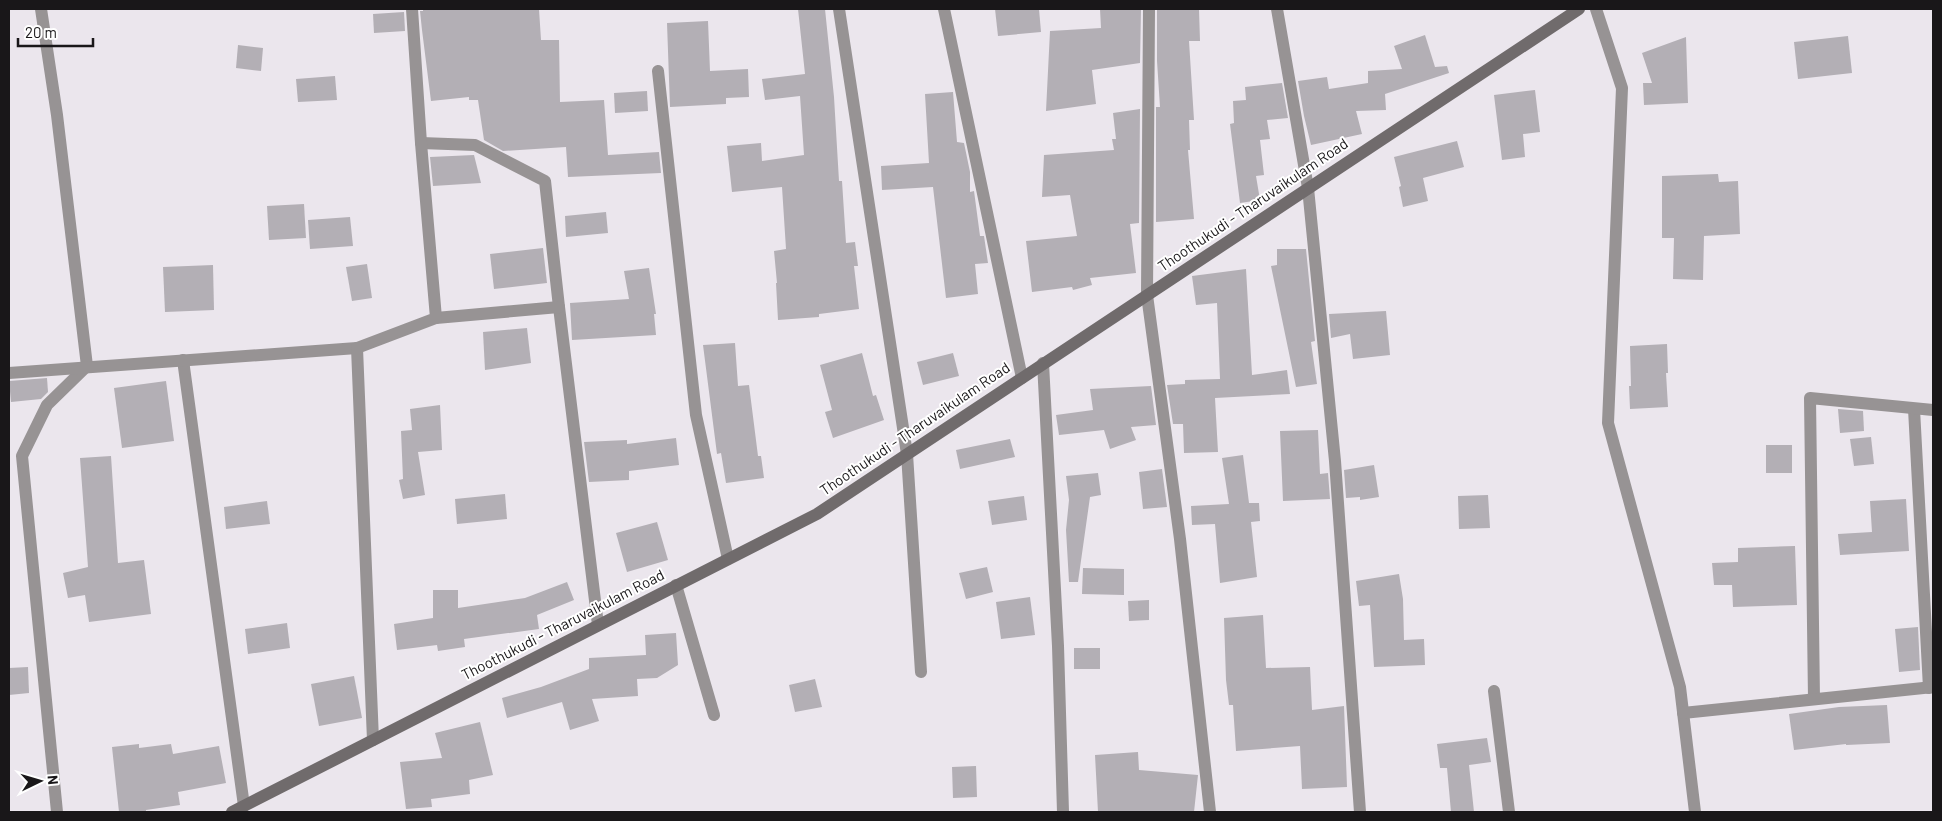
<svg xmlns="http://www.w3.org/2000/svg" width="1942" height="821" font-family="Barlow,sans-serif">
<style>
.building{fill:#b3afb5}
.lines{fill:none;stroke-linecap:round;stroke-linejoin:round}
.minor{stroke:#979394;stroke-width:12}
.secondary{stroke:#706b6c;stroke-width:12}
.labels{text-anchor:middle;stroke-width:4;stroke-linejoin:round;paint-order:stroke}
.street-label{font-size:15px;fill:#191719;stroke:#fff}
</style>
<rect width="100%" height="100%" fill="#ebe6ed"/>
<g class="building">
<path d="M423,9H539L541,40H559L560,102L604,100L608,155L659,152L661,173L568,177L566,147L503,151L484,140L478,100H469V97L431,101L422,30L420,11H423Z"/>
<path d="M798,9H825L834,97L839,181H842L846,243L855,242L858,266H854L859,309L819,314V317L778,320L776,283H777L774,251L786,249L782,187L732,192L727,146L761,143L762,161L804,155L800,96L765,100L762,79L805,74Z"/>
<path d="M995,9H1039L1041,32L998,36Z"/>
<path d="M1100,9H1141L1140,63L1092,70L1096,104L1046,111L1050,31L1101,28Z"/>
<path d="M1157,9H1199L1200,41H1189L1194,120H1189L1190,150H1188L1194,219L1156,222V107H1160L1157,61Z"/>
<path d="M404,12L405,31L374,33L373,14Z"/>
<path d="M708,21L710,71L748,69L749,97L726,98V104L670,107L667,23Z"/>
<path d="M1425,35L1435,67L1447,66L1449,73L1385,94L1386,110L1356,111L1362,134L1311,145L1304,116L1298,81L1327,77L1329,89L1368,83V71L1402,69L1394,46Z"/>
<path d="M1848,36L1852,73L1798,79L1794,42Z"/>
<path d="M1686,37L1688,103L1644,105L1643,83H1652L1642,53Z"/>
<path d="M238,45L263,48L261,71L236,68Z"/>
<path d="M335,76L337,100L298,102L296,79Z"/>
<path d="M1282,83L1288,118L1267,120L1270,139L1260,140L1264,175L1256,176L1260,200L1240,203L1230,124L1234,123L1233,101L1246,100L1245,87Z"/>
<path d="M1535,90L1540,132L1523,134L1525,157L1502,160L1494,95Z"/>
<path d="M647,91L648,111L615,113L614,93Z"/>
<path d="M953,92L957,142L964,143L970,172V192L974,191L980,236H984L988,263L975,264L978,294L946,298L933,187L882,190L881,166L929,163L925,94Z"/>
<path d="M1140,109L1139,223L1130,224L1136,273L1090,278L1092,285L1073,290L1072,287L1032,292L1026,241L1077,236L1070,195L1042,197L1044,155L1114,150L1112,139H1116L1113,113Z"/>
<path d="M1457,141L1464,167L1423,178L1428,201L1403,207L1399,187L1401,186L1394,157Z"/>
<path d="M474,155L481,183L433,186L430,157Z"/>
<path d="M1718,174L1719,182L1738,181L1740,234L1704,236L1703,280L1673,279L1674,238H1662V176Z"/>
<path d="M304,204L306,238L269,240L267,206Z"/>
<path d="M606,212L608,233L566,237L565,216Z"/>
<path d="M350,217L353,246L310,249L308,220Z"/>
<path d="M543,248L547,283L494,289L490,254Z"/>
<path d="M1277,249H1306L1315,341L1311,342L1317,384L1296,387L1271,266L1277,265Z"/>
<path d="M367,264L372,298L352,301L346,267Z"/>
<path d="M213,265L214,310L165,312L163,267Z"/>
<path d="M649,268L656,314H654L656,335L572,340L570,303L629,299L624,271Z"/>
<path d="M1246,269L1252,375L1287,370L1290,394L1215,398L1218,452L1184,453L1183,424H1173L1167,385L1185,384V380L1220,379L1217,303L1196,305L1192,276Z"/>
<path d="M1386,311L1390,355L1353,359L1350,334L1331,338L1329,314Z"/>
<path d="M527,328L531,363L485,370L483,332Z"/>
<path d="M735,343L738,386L749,385L758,456H761L764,478L726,483L721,453L717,454L703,345Z"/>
<path d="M1667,344L1668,373H1666L1668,407L1630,409L1629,386H1631L1630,346Z"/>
<path d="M862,353L873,396L876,395L884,420L833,438L825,412L832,410L820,365Z"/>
<path d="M953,353L959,376L923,385L917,362Z"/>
<path d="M47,378L48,392L41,399L11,402L9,381Z"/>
<path d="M166,381L174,441L122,448L114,388Z"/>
<path d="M1151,386L1156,425L1131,427L1136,440L1110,449L1104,430L1059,435L1056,415L1093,410L1090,389Z"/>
<path d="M440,405L442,450L418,452L425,495L403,499L399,480L403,479L401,431L412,430L410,409Z"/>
<path d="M1838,409L1863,411L1864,431L1840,433Z"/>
<path d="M1318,430L1320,474L1328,473L1330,499L1283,501L1280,431Z"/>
<path d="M1871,437L1874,464L1854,466L1850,439Z"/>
<path d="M676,438L679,465L629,471V480L589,482L584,442L627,440V444Z"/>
<path d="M1010,439L1015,457L960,469L956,450Z"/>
<rect x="1766" y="445" width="26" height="28"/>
<path d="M1243,455L1249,503H1259L1260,521L1251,522L1257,577L1220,583L1215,524L1192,525L1191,506L1229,504L1222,458Z"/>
<path d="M111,456L118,563L144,560L151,614L89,622L85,595L68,598L63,573L88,567L80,458Z"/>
<path d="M1374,465L1379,497L1360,500V497L1346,498L1344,470Z"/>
<path d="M1162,469L1167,507L1143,509L1139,472Z"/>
<path d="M1098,473L1101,495L1090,497L1078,582H1069L1066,530L1069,500L1066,476Z"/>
<path d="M505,494L507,519L457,524L455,499Z"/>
<path d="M1488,495L1490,528L1459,529L1458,496Z"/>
<path d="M1024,496L1027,520L992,525L988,501Z"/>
<path d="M1906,499L1909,551L1840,555L1838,534L1872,532L1870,501Z"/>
<path d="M267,501L270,524L226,529L224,507Z"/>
<path d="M657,522L668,560L627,572L616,533Z"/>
<path d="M1795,546L1797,605L1733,607L1732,585H1714L1712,563L1738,562V548Z"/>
<path d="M987,567L993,592L966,599L959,573Z"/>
<path d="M1083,568L1124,569V595L1082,594Z"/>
<path d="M1399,574L1403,599L1404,640L1424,639L1425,665L1374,667L1370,605L1359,606L1356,581Z"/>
<path d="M567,582L574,600L537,615L539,629L464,639L465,647L438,651L437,645L397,650L394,624L433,618V590H458V608L525,598Z"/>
<path d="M1030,597L1035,635L1001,639L996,602Z"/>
<path d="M1149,600V620L1129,621L1128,601Z"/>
<path d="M1263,615L1266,668L1310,667L1312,710L1344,706L1347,787L1302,789L1300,746L1236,751L1233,705H1229L1226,680L1224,618Z"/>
<path d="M287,623L290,648L248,654L245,629Z"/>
<path d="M1918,627L1920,670L1899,672L1895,629Z"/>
<path d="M676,633L678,665L657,678L637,679L638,696L592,699L599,721L570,730L562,702L507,718L502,698L541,687L589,669V658L646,655L645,635Z"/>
<rect x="1074" y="648" width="26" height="21"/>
<path d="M28,667L29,693L9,695V668Z"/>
<path d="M354,676L362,718L319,726L311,684Z"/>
<path d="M815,679L822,707L795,712L789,685Z"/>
<path d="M1887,705L1890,743L1846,745V744L1794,750L1789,714L1839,707Z"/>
<path d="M480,722L493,775L469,780L470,794L431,799L432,807L406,809L400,762L442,758L435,733Z"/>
<path d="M1487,738L1491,762L1469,765L1474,812H1451L1447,768H1440L1437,744Z"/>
<path d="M139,744V748L171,744L173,754L219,746L226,783L178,792L180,805L146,810V812H119L112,747Z"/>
<path d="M1138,752L1139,770L1198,775L1194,812H1098L1095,755Z"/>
<path d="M976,766L977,797L953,798L952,767Z"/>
</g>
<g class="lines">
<g class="minor">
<path d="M41,9L57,115L87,366L47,405L22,456L57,812"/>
<path d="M839,9L907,454L921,672"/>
<path d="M944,9L1022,378"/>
<path d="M1149,9L1147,295L1180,539L1210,812"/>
<path d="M1277,9L1308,188L1335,461L1360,812"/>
<path d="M1596,9L1622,88L1608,423L1680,687L1695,812"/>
<path d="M658,71L696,415L728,559"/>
<path d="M421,143L475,145L545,181L559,307L598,625"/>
<path d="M436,318L559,307"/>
<path d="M183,360L244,806"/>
<path d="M1043,363L1058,646L1063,812"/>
<path d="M9,373L357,348"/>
<path d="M1914,409L1929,688"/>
<path d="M676,585L714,715"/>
<path d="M1494,691L1509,812"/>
<path d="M1814,699L1810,398L1933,410"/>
<path d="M1683,713L1933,687"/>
<path d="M373,740L357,348L436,318L421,143L412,9"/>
</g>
<path class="secondary" d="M232,812L817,514L1579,9"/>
</g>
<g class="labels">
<g class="street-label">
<text transform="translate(1253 205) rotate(-34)" y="5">Thoothukudi - Tharuvaikulam Road</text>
<text transform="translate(915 429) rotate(-34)" y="5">Thoothukudi - Tharuvaikulam Road</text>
<text transform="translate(563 625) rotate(-27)" y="5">Thoothukudi - Tharuvaikulam Road</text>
</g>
</g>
<rect width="1942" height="821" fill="none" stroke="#191719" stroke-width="20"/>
<g transform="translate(40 781) rotate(85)" stroke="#ffffff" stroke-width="4" paint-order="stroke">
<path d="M0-4L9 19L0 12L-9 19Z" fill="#191719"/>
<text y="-8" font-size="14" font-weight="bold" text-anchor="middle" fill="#191719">N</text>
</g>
<path d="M18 38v8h75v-8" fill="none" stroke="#191719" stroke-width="2.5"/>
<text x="25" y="38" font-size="15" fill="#191719" stroke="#ffffff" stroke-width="4" paint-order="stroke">20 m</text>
</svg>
